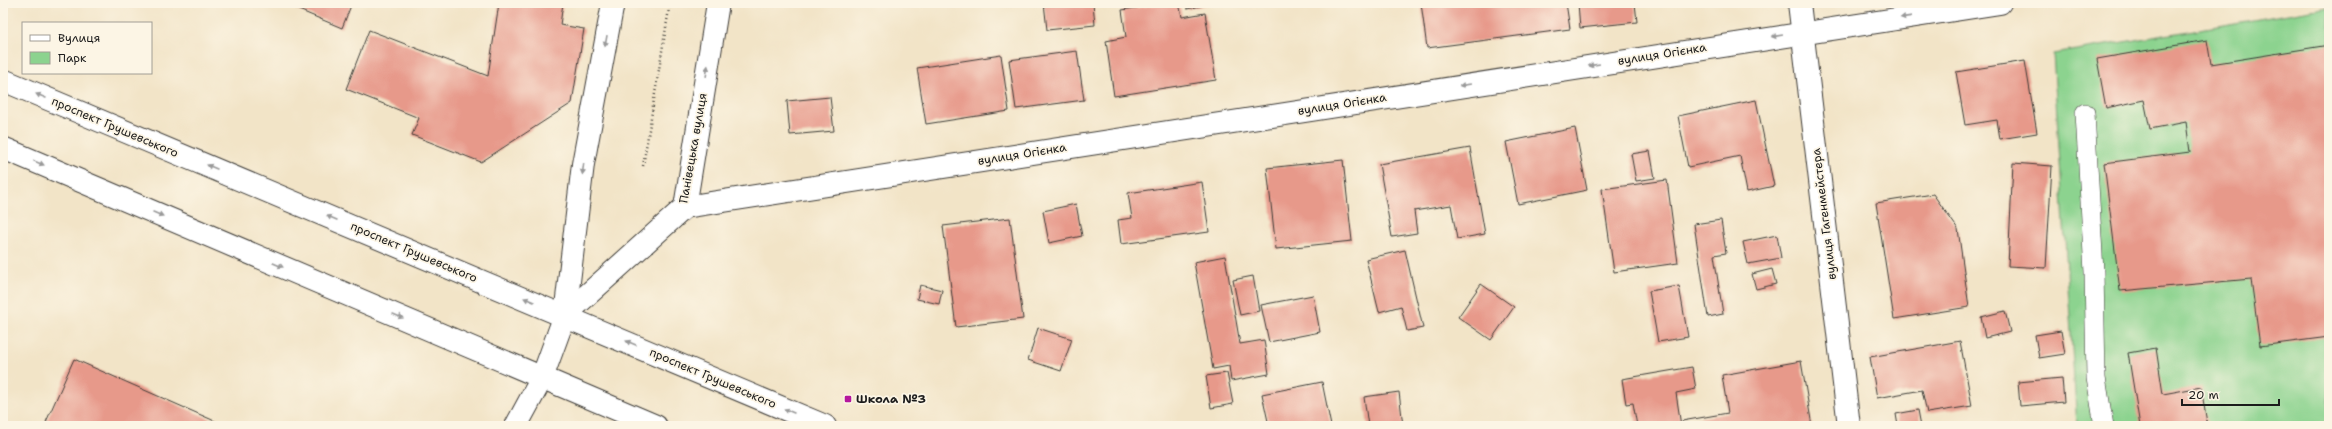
<svg xmlns="http://www.w3.org/2000/svg" width="2332" height="429" font-family="'Shantell Sans',sans-serif">
<style>
.green{fill:#8cd38f;stroke:#547856}
.building{fill:#e7998a}
.lines{fill:none;stroke-linecap:round;stroke-linejoin:round}
.lane-casing{stroke:#3c3a36;stroke-width:20}
.street-casing{stroke:#3c3a36;stroke-width:24}
.secondary-casing{stroke:#3c3a36;stroke-width:24}
.path{stroke:#3c3a36;stroke-width:2.5;stroke-dasharray:1 3;stroke-linecap:butt}
.lane{stroke:#fff;stroke-width:19}
.street{stroke:#fff;stroke-width:22}
.secondary{stroke:#fff;stroke-width:22}
.oneway{fill:#999}
.poi-dot{fill:#b5179e;stroke:#fcf5e5;stroke-width:1.5}
.labels{text-anchor:middle;stroke-width:3.5;stroke-linejoin:round;paint-order:stroke}
.street-label{font-size:12px;fill:#1c1c1c;stroke:#fcf5e5}
.poi-label{font-size:12px;font-weight:bold;fill:#1c1c1c;stroke:#fcf5e5;text-anchor:start}
</style>
<rect width="100%" height="100%" fill="#fcf5e5"/>
<filter id="ink" filterUnits="userSpaceOnUse"><feTurbulence type="fractalNoise" baseFrequency=".025" numOctaves="2"/><feDisplacementMap in="SourceGraphic" scale="8" xChannelSelector="R" yChannelSelector="G"/><feConvolveMatrix kernelMatrix="1 2 1 2 8 2 1 2 1" color-interpolation-filters="sRGB"/></filter>
<filter id="wash" filterUnits="userSpaceOnUse"><feTurbulence type="fractalNoise" baseFrequency=".012" numOctaves="4" result="noise"/><feDisplacementMap in="SourceGraphic" scale="16" xChannelSelector="R" yChannelSelector="G"/><feGaussianBlur stdDeviation="0.9" result="paint"/><feColorMatrix in="noise" values="0 0 0 0 0 0 0 0 0 0 0 0 0 0 0 0 0 1.4 0 .05"/><feComposite in="paint" operator="in"/></filter>
<g filter="url(#wash)">
<rect width="100%" height="100%" fill="#f2e4c7"/>
<path class="green" d="M2329,7V426H2077L2053,54Z"/>
<g id="blocks">
<g class="building">
<path d="M282,3H352L342,28Z"/>
<path d="M499,3H563L560,25L584,29L572,103L481,162L412,135L419,118L346,89L369,30L488,76Z"/>
<path d="M1044,3H1093L1095,25L1047,30Z"/>
<path d="M1167,3H1179L1182,17L1205,13L1216,80L1114,96L1106,41L1126,37L1122,10Z"/>
<path d="M1186,3H1209V4L1187,9Z"/>
<path d="M1421,3H1566L1570,29L1427,48Z"/>
<path d="M1578,3H1635L1637,22L1580,28Z"/>
<path d="M2207,40L2211,64L2329,45V337L2260,346L2251,279L2120,291L2104,163L2190,152L2186,122L2150,129L2144,100L2106,108L2097,59Z"/>
<path d="M1077,51L1084,100L1016,109L1009,60Z"/>
<path d="M1001,55L1009,111L926,124L917,68Z"/>
<path d="M2025,61L2037,133L2000,139L1997,120L1965,125L1956,72Z"/>
<path d="M830,97L834,131L790,135L787,101Z"/>
<path d="M1756,100L1774,186L1747,192L1740,156L1688,167L1678,116Z"/>
<path d="M1575,128L1587,190L1518,204L1506,142Z"/>
<path d="M1470,148L1485,234L1457,239L1451,205L1414,211L1417,233L1392,237L1379,164Z"/>
<path d="M1650,151L1655,178L1636,181L1631,154Z"/>
<path d="M1343,160L1352,241L1276,249L1267,168Z"/>
<path d="M2013,163L2052,166L2046,268L2008,266Z"/>
<path d="M1667,180L1678,263L1614,272L1602,189Z"/>
<path d="M1202,182L1209,232L1121,244L1118,220L1132,218L1128,193Z"/>
<path d="M1933,194L1958,229L1969,307L1894,319L1876,203Z"/>
<path d="M1076,204L1082,236L1049,243L1043,211Z"/>
<path d="M1010,218L1023,319L956,327L943,226Z"/>
<path d="M1721,220L1726,253L1714,255L1723,314L1708,317L1694,224Z"/>
<path d="M1777,235L1781,258L1748,264L1743,242Z"/>
<path d="M1405,250L1423,328L1407,331L1401,306L1379,312L1366,259Z"/>
<path d="M1225,256L1240,344L1264,340L1269,374L1231,381L1229,366L1213,369L1194,262Z"/>
<path d="M1772,269L1776,284L1756,289L1752,274Z"/>
<path d="M1253,276L1259,311L1240,315L1233,280Z"/>
<path d="M1481,284L1514,307L1491,340L1458,317Z"/>
<path d="M920,285L942,290L939,304L917,299Z"/>
<path d="M1679,286L1688,337L1658,342L1649,291Z"/>
<path d="M1313,295L1320,332L1269,342L1261,305Z"/>
<path d="M2005,311L2010,332L1985,338L1981,317Z"/>
<path d="M1038,328L1072,339L1061,371L1028,360Z"/>
<path d="M2061,331L2065,354L2039,358L2035,335Z"/>
<path d="M1960,341L1972,406L1927,413L1922,390L1877,398L1870,357Z"/>
<path d="M2156,348L2163,394L2201,387L2207,423L2191,426H2140L2128,353Z"/>
<path d="M74,359L226,426H54L46,422Z"/>
<path d="M1801,361L1812,426H1683L1682,421L1728,413L1722,375Z"/>
<path d="M1692,367L1696,389L1676,393L1681,426H1637L1633,403L1626,404L1622,379Z"/>
<path d="M1227,373L1233,404L1211,408L1206,376Z"/>
<path d="M2062,378L2064,402L2020,406L2018,382Z"/>
<path d="M1322,382L1331,426H1269L1262,394Z"/>
<path d="M1399,392L1403,426H1368L1364,397Z"/>
<path d="M1918,410L1921,426H1898L1896,414Z"/>
</g>
</g>
</g>
<g filter="url(#ink)">
<use href="#blocks" fill-opacity="0" stroke="#3c3a36" stroke-width="1"/>
<g class="lines">
<defs>
<path id="lane" d="M2085,113L2094,272L2096,378L2104,426"/>
<g id="street">
<path d="M1799,3L1849,426"/>
<path d="M685,207L2000,3"/>
<path d="M565,315L685,207L718,3"/>
<path d="M516,426L542,378L565,315L583,164L613,3"/>
</g>
<g id="secondary">
<path d="M3,80L825,426"/>
<path d="M3,148L656,426"/>
</g>
</defs>
<use href="#lane" class="lane-casing"/>
<use href="#street" class="street-casing"/>
<use href="#secondary" class="secondary-casing"/>
<path class="path" d="M643,166L670,3"/>
<use href="#lane" class="lane"/>
<use href="#street" class="street"/>
<use href="#secondary" class="secondary"/>
</g>
<defs><path id="oneway-solid" d="M-6-.8H1V-3.2L6.5 0L1 3.2V.8H-6Z"/></defs>
<g class="oneway">
<use href="#oneway-solid" transform="translate(1906 17) rotate(172)"/>
<use href="#oneway-solid" transform="translate(1777 36) rotate(171)"/>
<use href="#oneway-solid" transform="translate(606 41) rotate(100)"/>
<use href="#oneway-solid" transform="translate(1594 65) rotate(171)"/>
<use href="#oneway-solid" transform="translate(707 71) rotate(-81)"/>
<use href="#oneway-solid" transform="translate(1465 85) rotate(171)"/>
<use href="#oneway-solid" transform="translate(41 96) rotate(-157)"/>
<use href="#oneway-solid" transform="translate(39 163) rotate(23)"/>
<use href="#oneway-solid" transform="translate(212 167) rotate(-157)"/>
<use href="#oneway-solid" transform="translate(583 169) rotate(97)"/>
<use href="#oneway-solid" transform="translate(158 214) rotate(23)"/>
<use href="#oneway-solid" transform="translate(332 218) rotate(-157)"/>
<use href="#oneway-solid" transform="translate(278 265) rotate(23)"/>
<use href="#oneway-solid" transform="translate(529 300) rotate(-157)"/>
<use href="#oneway-solid" transform="translate(398 316) rotate(23)"/>
<use href="#oneway-solid" transform="translate(631 343) rotate(-157)"/>
<use href="#oneway-solid" transform="translate(789 411) rotate(-157)"/>
</g>
</g>
<rect class="poi-dot" x="844" y="395" width="8" height="8" rx="2"/>
<g class="labels">
<g class="street-label">
<text transform="translate(1662 54) rotate(-9)" y="4">вулиця Огієнка</text>
<text transform="translate(1342 104) rotate(-9)" y="4">вулиця Огієнка</text>
<text transform="translate(115 127) rotate(23)" y="4">проспект Грушевського</text>
<text transform="translate(693 148) rotate(-80)" y="4">Панівецька вулиця</text>
<text transform="translate(1022 154) rotate(-9)" y="4">вулиця Огієнка</text>
<text transform="translate(1824 214) rotate(-97)" y="4">вулиця Гагенмейстера</text>
<text transform="translate(414 252) rotate(23)" y="4">проспект Грушевського</text>
<text transform="translate(713 378) rotate(23)" y="4">проспект Грушевського</text>
</g>
<g class="poi-label">
<text x="856" y="403">Школа №3</text>
</g>
</g>
<rect width="2332" height="429" fill="none" stroke="#fcf5e5" stroke-width="16"/>
<rect x="22" y="22" width="130" height="52" fill="#fcf5e5" stroke="#a29e95"/>
<rect x="30" y="35" width="20" height="6" fill="#ffffff" stroke="#a29e95"/>
<text x="58" y="42" font-size="12" fill="#1c1c1c">Вулиця</text>
<rect x="30" y="52" width="20" height="12" fill="#8cd38f" stroke="#a29e95"/>
<text x="58" y="62" font-size="12" fill="#1c1c1c">Парк</text>
<path d="M2182 399v6h97v-6" fill="none" stroke="#1c1c1c" stroke-width="2"/>
<text x="2188" y="399" font-size="12" fill="#1c1c1c" stroke="#fcf5e5" stroke-width="3" paint-order="stroke">20 m</text>
</svg>
